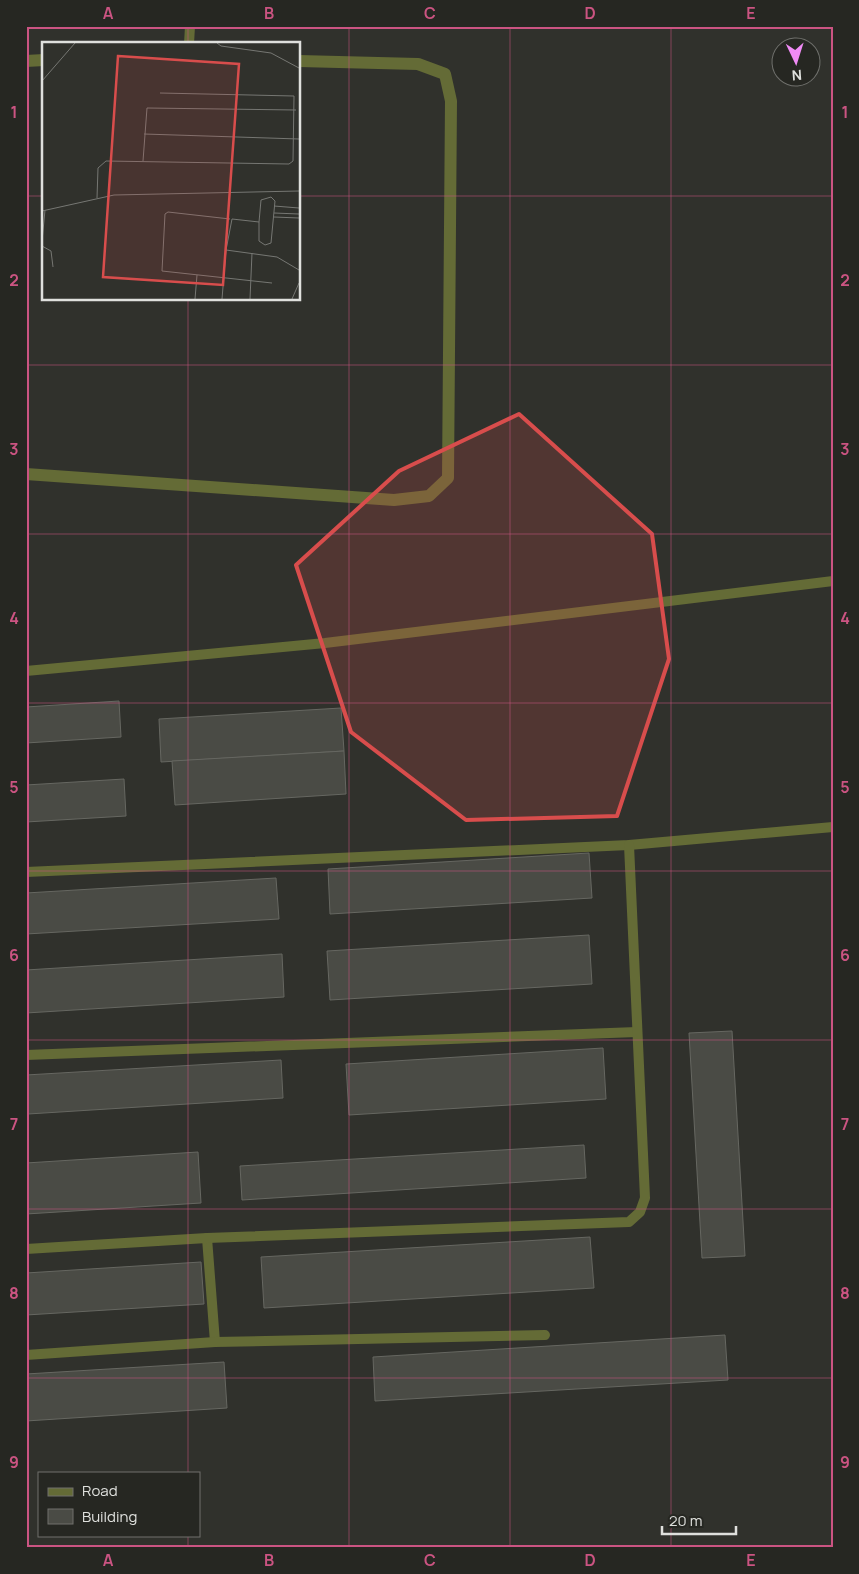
<svg xmlns="http://www.w3.org/2000/svg" width="859" height="1574" font-family="Manrope,sans-serif">
<style>
.building{fill:#4a4b45;stroke:#666761}
.lines{fill:none;stroke-linecap:round;stroke-linejoin:round}
.service{stroke:#646b36;stroke-width:10}
.minor{stroke:#646b36;stroke-width:12}
.marked{fill:#d84d4c;fill-opacity:0.2;stroke:#d84d4c;stroke-width:4;stroke-linejoin:round}
.grid{fill:none;stroke:#cb5482;stroke-width:1;stroke-opacity:0.55}
.inset-road{fill:none;stroke:#767773;stroke-width:1}
.view{fill:#d84d4c;fill-opacity:0.15;stroke:#d84d4c;stroke-width:2.5}
.inset-edge{fill:none;stroke:#dfe0dd;stroke-width:2.5}
.neatline{fill:none;stroke:#cb5482;stroke-width:2}
.grid-label{font-size:16px;text-anchor:middle;font-weight:bold;fill:#cb5482}
</style>
<rect width="100%" height="100%" fill="#30312c"/>
<g class="building">
<path d="M119,701L121,737L26,743V707Z"/>
<path d="M341,708L344,751L161,762L159,719Z"/>
<path d="M344,751L346,794L175,805L172,761Z"/>
<path d="M124,779L126,816L26,822V785Z"/>
<path d="M589,853L592,898L330,914L328,869Z"/>
<path d="M276,878L279,919L26,934V893Z"/>
<path d="M589,935L592,984L330,1000L327,951Z"/>
<path d="M282,954L284,997L26,1013V970Z"/>
<path d="M732,1031L745,1256L702,1258L689,1033Z"/>
<path d="M603,1048L606,1099L349,1115L346,1064Z"/>
<path d="M281,1060L283,1098L28,1114L26,1075Z"/>
<path d="M584,1145L586,1178L242,1200L240,1166Z"/>
<path d="M198,1152L201,1203L26,1214V1163Z"/>
<path d="M590,1237L594,1288L264,1308L261,1257Z"/>
<path d="M201,1262L204,1304L26,1315V1273Z"/>
<path d="M725,1335L728,1380L375,1401L373,1357Z"/>
<path d="M224,1362L227,1408L26,1421V1374Z"/>
</g>
<g class="lines">
<g class="service">
<path d="M189,44L190,26"/>
<path d="M26,671L325,643L833,581"/>
<path d="M26,872L629,845L833,827"/>
<path d="M26,1055L637,1032"/>
<path d="M207,1238L215,1342"/>
<path d="M26,1249L207,1238L629,1222L640,1212L645,1198L629,845"/>
<path d="M26,1355L215,1342L545,1335"/>
</g>
<g class="minor">
<path d="M26,61L44,60"/>
<path d="M26,474L394,500L429,496L448,478L451,101L445,74L418,64L299,61"/>
</g>
</g>
<path class="marked" d="M519,414L652,534L669,659L617,816L466,820L351,732L296,565L399,471Z"/>
<path class="grid" d="M188,26V44M349,26V1548M510,26V1548M671,26V1548M26,196H44M299,196H833M188,299V1473M26,365H833M26,534H833M26,703H833M26,871H833M26,1040H833M26,1209H833M26,1378H833M188,1535V1548"/>
<g transform="translate(42 42)">
<rect width="258" height="258" fill="#30312c"/>
<path class="inset-road" d="M175,1L179,4L229,11L257,26M0,39L33,1M102,92L257,97M101,119L105,66L254,68M55,156L56,126L64,119L247,122L251,119L252,54L118,51M232,164L257,166M0,169L72,153L257,149M232,171L257,172M232,175L257,176M188,177L126,170L123,172L120,229L230,241M0,199L3,168M0,204L9,209L11,225M184,208L190,177L217,180V199L223,203L229,201L233,159L229,155L219,158L217,180M153,257L155,233M180,257L184,208L235,215L257,228M208,257L210,211M250,257L257,241"/>
<path class="view" d="M76,14L197,22L181,243L61,235Z"/>
<rect width="258" height="258" class="inset-edge"/>
</g>
<rect width="859" height="1574" fill="none" stroke="#262722" stroke-width="55"/>
<rect x="38" y="1472" width="162" height="65" fill="#262722" stroke="#70716d"/>
<rect x="48" y="1488" width="25" height="8" fill="#646b36" stroke="#70716d"/>
<text x="82" y="1496" font-size="15" fill="#dfe0dd">Road</text>
<rect x="48" y="1509" width="25" height="15" fill="#4a4b45" stroke="#70716d"/>
<text x="82" y="1522" font-size="15" fill="#dfe0dd">Building</text>
<g transform="translate(796 62) rotate(176)"><circle r="24" fill="#262722" stroke="#70716d"/>
<path d="M0-4L9 19L0 12L-9 19Z" fill="#f08bf5"/>
<text y="-8" font-size="14" font-weight="bold" text-anchor="middle" fill="#dfe0dd">N</text>
</g>
<path d="M662 1526v8h74v-8" fill="none" stroke="#dfe0dd" stroke-width="2.5"/>
<text x="669" y="1526" font-size="15" fill="#dfe0dd" stroke="#262722" stroke-width="4" paint-order="stroke">20 m</text>
<rect x="28" y="28" width="804" height="1518" class="neatline"/>
<g class="grid-label">
<text x="108" y="19">A</text>
<text x="269" y="19">B</text>
<text x="430" y="19">C</text>
<text x="590" y="19">D</text>
<text x="751" y="19">E</text>
<text x="14" y="118">1</text>
<text x="845" y="118">1</text>
<text x="14" y="286">2</text>
<text x="845" y="286">2</text>
<text x="14" y="455">3</text>
<text x="845" y="455">3</text>
<text x="14" y="624">4</text>
<text x="845" y="624">4</text>
<text x="14" y="793">5</text>
<text x="845" y="793">5</text>
<text x="14" y="961">6</text>
<text x="845" y="961">6</text>
<text x="14" y="1130">7</text>
<text x="845" y="1130">7</text>
<text x="14" y="1299">8</text>
<text x="845" y="1299">8</text>
<text x="14" y="1468">9</text>
<text x="845" y="1468">9</text>
<text x="108" y="1566">A</text>
<text x="269" y="1566">B</text>
<text x="430" y="1566">C</text>
<text x="590" y="1566">D</text>
<text x="751" y="1566">E</text>
</g>
</svg>
